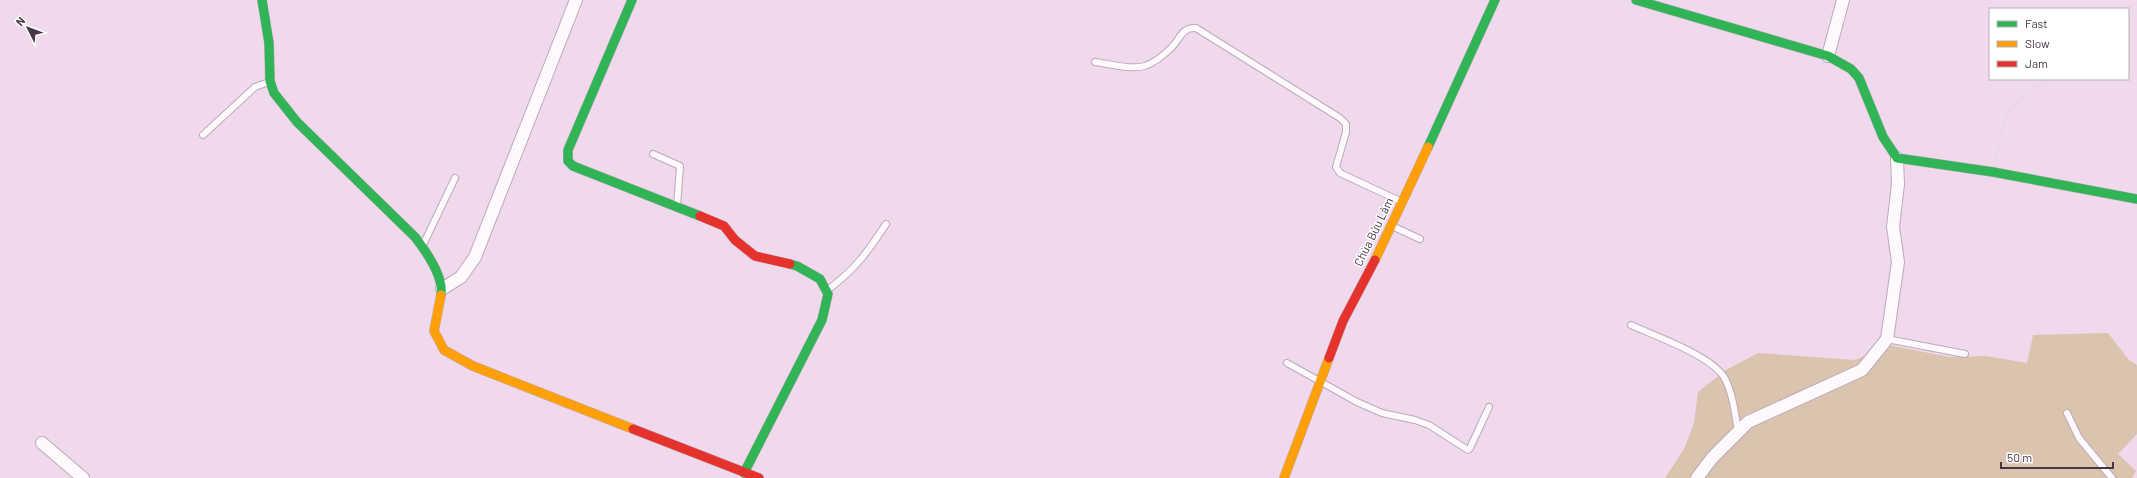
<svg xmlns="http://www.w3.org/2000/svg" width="2137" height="478" font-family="Barlow,sans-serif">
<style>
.green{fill:#dac4ad}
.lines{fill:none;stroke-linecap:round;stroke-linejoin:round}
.lane-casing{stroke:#bbaab9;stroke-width:8}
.street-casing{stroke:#bbaab9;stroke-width:14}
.fast-casing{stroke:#bbaab9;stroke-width:10}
.slow-casing{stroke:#bbaab9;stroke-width:10}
.jam-casing{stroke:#bbaab9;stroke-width:10}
.path{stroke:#dcd6dc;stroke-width:2.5;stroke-dasharray:1 3;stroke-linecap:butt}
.lane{stroke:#fdf9fc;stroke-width:6}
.street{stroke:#fdf9fc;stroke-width:12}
.fast{stroke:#30b455;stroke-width:9}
.slow{stroke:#ff9f0a;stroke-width:9}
.jam{stroke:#e5322d;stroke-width:9}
.labels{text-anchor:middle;stroke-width:3;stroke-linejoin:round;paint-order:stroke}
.street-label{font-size:12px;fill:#473645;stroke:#fff}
</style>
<rect width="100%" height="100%" fill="#f0d9ed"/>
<path class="green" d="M2108,333L2129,360L2137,365V434L2118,454L2136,471L2132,478H1665L1684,449L1694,423L1698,392L1726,370L1758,353L1855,360L1888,345L1950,357L1986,356L2027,363L2033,335Z"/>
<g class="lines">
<defs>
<g id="lane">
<path d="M1095,62C1110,64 1130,70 1145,66C1153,63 1164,55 1171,48C1180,40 1181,27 1196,28L1340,118L1346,124V132L1336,167L1340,173L1402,202"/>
<path d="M203,135L255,87L269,82"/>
<path d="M653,154L680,166L677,206"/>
<path d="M1392,226L1420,239"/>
<path d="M423,245L455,178"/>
<path d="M826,291C855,270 867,253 886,224"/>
<path d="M1631,325C1655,336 1710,355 1724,377C1733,393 1735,414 1738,431"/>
<path d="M1887,339L1965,354"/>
<path d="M1287,363L1357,402L1382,413L1415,420L1429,425L1468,450L1470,448L1489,407"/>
<path d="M2067,413L2079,438L2112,478"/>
</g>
<g id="street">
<path d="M1828,56L1843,0"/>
<path d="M442,289L461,277L475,257L576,0"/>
<path d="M42,443L83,478"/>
<path d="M1697,478L1712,458L1748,422L1862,370L1887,339L1898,262L1893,227L1898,184L1897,158"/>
</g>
<g id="fast">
<path d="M262,0L269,43L270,81L274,93L297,122L415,237C425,250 444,277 441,295"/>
<path d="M632,0L568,150V161L573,166L700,216"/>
<path d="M1636,0L1828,56L1851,69L1859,78L1883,137L1897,158L1993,172L2137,199"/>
<path d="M1428,147L1495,0"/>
<path d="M744,473L822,320L828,294L820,279L797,266L790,264"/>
</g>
<g id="slow">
<path d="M1375,260L1428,147"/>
<path d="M441,295L434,331L444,350L473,366L633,429"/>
<path d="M1284,478L1329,358"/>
</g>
<g id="jam">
<path d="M700,216L724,226L735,240L755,256L790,264"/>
<path d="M1329,358L1343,321L1375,260"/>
<path d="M633,429L759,478"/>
</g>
</defs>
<use href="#lane" class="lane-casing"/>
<use href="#street" class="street-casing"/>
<use href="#fast" class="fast-casing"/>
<use href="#slow" class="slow-casing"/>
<use href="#jam" class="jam-casing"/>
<g class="path">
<path d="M1470,92L1490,99"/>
<path d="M1996,158C2006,112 2005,106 2047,81"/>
</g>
<use href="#lane" class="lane"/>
<use href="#street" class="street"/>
<use href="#fast" class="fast"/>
<use href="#slow" class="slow"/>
<use href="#jam" class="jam"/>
</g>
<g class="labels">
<g class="street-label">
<text transform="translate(1374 232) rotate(-64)" y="4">Chùa Bửu Lâm</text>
</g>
</g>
<rect x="1989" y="8" width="140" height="72" fill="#ffffff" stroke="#b5afb5"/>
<rect x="1997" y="21" width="20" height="6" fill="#30b455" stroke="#b5afb5"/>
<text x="2025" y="28" font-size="12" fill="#473645">Fast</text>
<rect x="1997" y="41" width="20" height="6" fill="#ff9f0a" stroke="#b5afb5"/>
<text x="2025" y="48" font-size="12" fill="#473645">Slow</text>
<rect x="1997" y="61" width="20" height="6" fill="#e5322d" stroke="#b5afb5"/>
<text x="2025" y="68" font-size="12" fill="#473645">Jam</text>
<g transform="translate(28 28) rotate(312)" stroke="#ffffff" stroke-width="3" paint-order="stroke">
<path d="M0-3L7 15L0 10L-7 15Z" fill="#473645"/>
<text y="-6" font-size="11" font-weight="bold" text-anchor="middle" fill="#473645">N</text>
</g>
<path d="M2001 462v6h112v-6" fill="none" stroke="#473645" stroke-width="2"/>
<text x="2007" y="462" font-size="12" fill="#473645" stroke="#ffffff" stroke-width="3" paint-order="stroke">50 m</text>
</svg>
